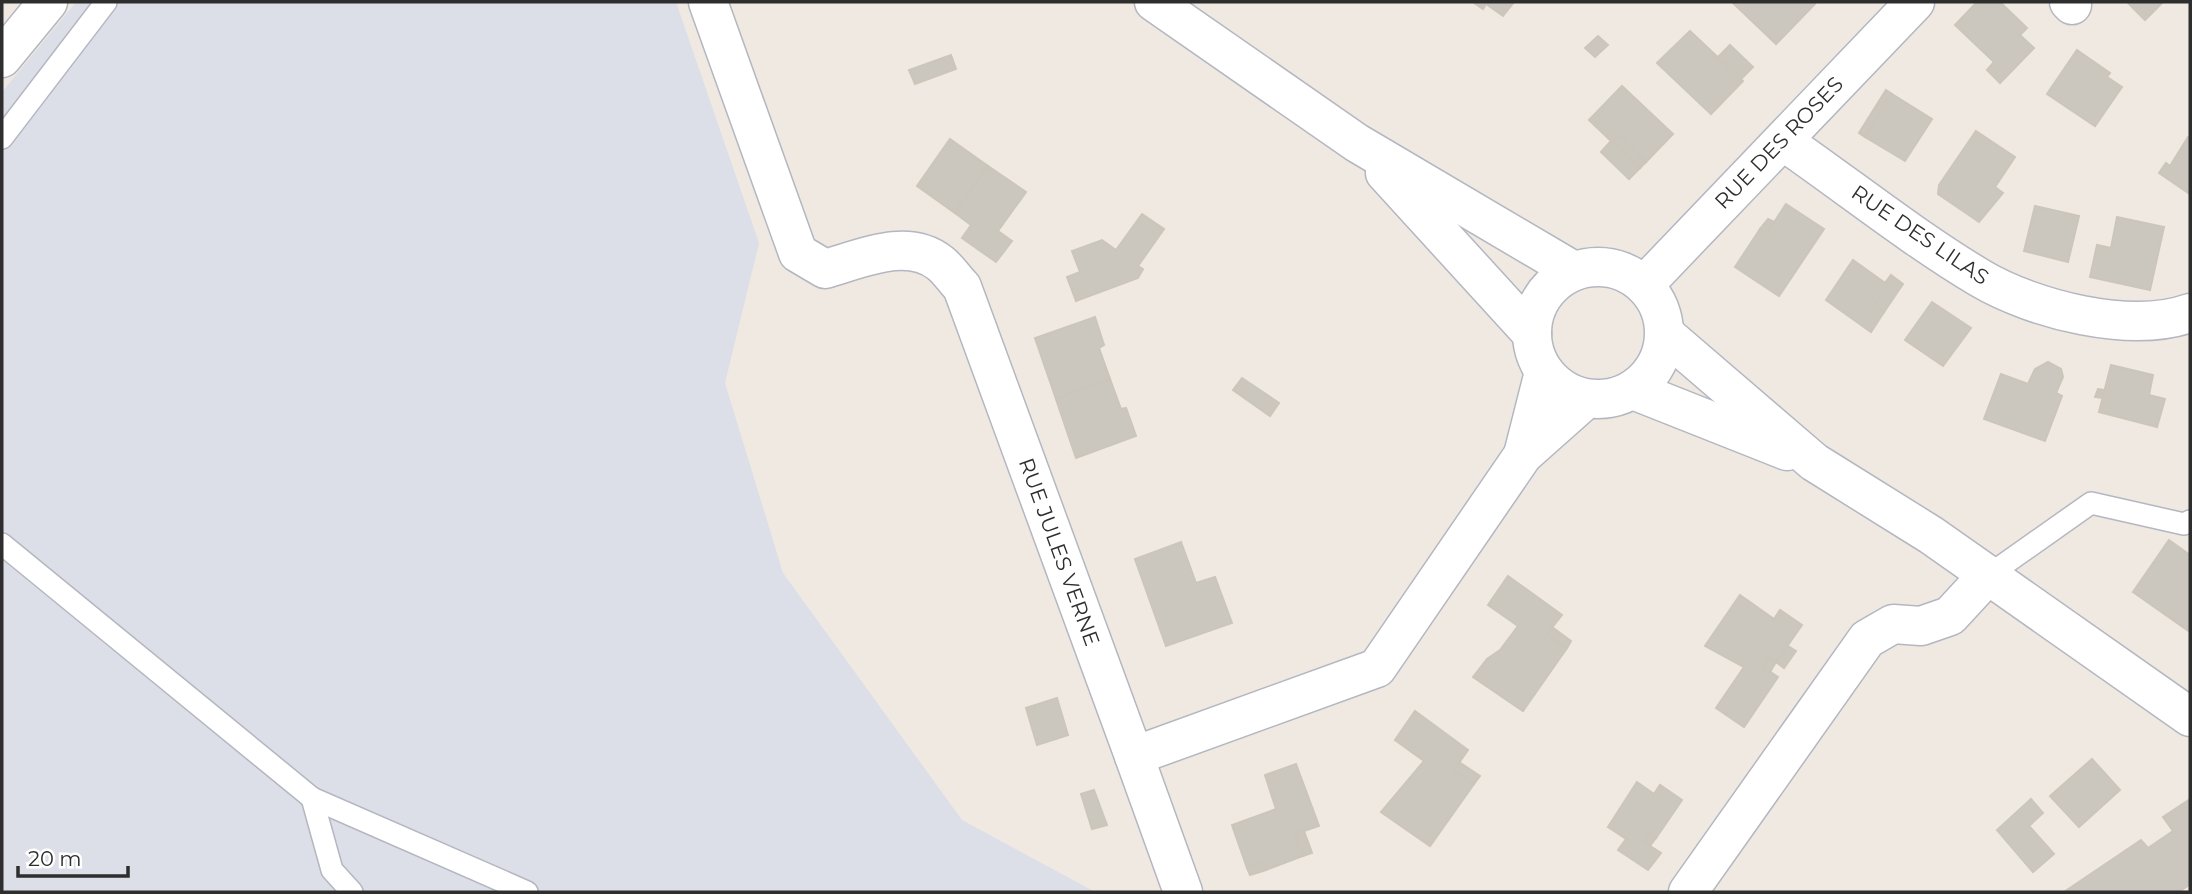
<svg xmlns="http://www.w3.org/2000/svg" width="2192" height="894" font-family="Montserrat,sans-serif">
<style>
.airport{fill:#dcdee8}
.building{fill:#cbc7bf;stroke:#cbc5ba;stroke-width:2}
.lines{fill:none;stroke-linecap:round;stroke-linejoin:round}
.service-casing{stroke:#b4b7c1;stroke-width:24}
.minor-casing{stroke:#b4b7c1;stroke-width:41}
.secondary-casing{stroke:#b4b7c1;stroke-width:41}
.service{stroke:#fff;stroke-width:21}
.minor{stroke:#fff;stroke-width:38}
.secondary{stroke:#fff;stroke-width:38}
.labels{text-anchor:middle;stroke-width:5;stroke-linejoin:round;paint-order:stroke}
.street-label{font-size:21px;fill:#2e2e2e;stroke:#fff}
</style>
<rect width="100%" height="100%" fill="#efe9e1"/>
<path class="airport" d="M76,2H676L759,243L725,383L783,573L962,820L1095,892H2V92Z"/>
<g class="building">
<path d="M1473,2H1514L1503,16L1486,4L1483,9Z"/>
<path d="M1732,2H1812L1815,4L1776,44Z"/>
<path d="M1977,2H2000L2027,28L2020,35L2034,48L2000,83L1987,70L1994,62L1955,25Z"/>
<path d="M2127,2H2163L2145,20Z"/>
<path d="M1690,31L1743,81L1711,114L1657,63Z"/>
<path d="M1598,36L1608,45L1595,57L1585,48Z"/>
<path d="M1730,45L1753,67L1741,79L1718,57Z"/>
<path d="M2077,50L2110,73L2107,77L2122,87L2095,126L2047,94Z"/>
<path d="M951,55L956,69L915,84L909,70Z"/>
<path d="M1622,86L1673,134L1646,162L1618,136L1613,142L1640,168L1629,179L1601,152L1611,141L1589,120Z"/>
<path d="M1886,90L1892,94L1865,137L1859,133Z"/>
<path d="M1892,94L1932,119L1905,161L1865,137Z"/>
<path d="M1976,131L2015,157L1995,187L2003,193L1979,222L1938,194L1939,185Z"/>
<path d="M1618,136L1646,162L1640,168L1613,142Z"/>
<path d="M2188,137L2190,139V194L2159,173L2166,163L2170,166Z"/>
<path d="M950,139L988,166L955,213L917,186Z"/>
<path d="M988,166L1026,192L998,231L1012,241L996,262L962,238L971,225L955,213Z"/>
<path d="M1786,204L1824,229L1779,296L1735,267L1760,229L1767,233Z"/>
<path d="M2035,206L2079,216L2068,262L2024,251Z"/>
<path d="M1142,214L1164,229L1138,266L1143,269L1138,278L1076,301L1067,277L1080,272L1072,251L1102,240L1116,250Z"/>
<path d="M2117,217L2164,227L2150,290L2090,277L2097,245L2111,248Z"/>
<path d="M1768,219L1774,222L1767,233L1760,229Z"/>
<path d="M1853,260L1888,285L1874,305L1884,312L1871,332L1826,300Z"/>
<path d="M1891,275L1903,284L1884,312L1874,305L1888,285L1885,283Z"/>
<path d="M1932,302L1971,328L1943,366L1905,340Z"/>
<path d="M1095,317L1104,345L1099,348L1110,379L1056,399L1035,338Z"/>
<path d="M2048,362L2061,369L2063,377L2056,393L2062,396L2045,441L1984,419L2001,374L2028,384L2035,369Z"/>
<path d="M2111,365L2153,375L2149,395L2165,399L2157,427L2099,412Z"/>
<path d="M1242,378L1279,403L1270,416L1233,390Z"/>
<path d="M1110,379L1121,409L1126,408L1136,436L1076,458L1056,399Z"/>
<path d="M2098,389L2104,390L2102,398L2095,397Z"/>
<path d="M2169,540L2190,555V632L2133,592Z"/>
<path d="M1181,542L1196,583L1215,577L1232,623L1166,646L1135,559Z"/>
<path d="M1508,576L1562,615L1547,634L1567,648L1523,711L1473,677L1487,659L1500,650L1518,626L1488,605Z"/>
<path d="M1740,595L1774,619L1780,610L1802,625L1776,662L1770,658L1763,667L1778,677L1744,727L1716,708L1744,667L1705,646Z"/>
<path d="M1552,627L1571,641L1567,648L1547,634Z"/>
<path d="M1788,646L1796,651L1784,668L1776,662Z"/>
<path d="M1770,658L1776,662L1770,672L1763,667Z"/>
<path d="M1057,698L1068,735L1037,745L1026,708Z"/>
<path d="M1415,711L1468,750L1454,770L1474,784L1430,846L1381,812L1424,761L1395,740Z"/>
<path d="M2092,759L2120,790L2079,827L2050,796Z"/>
<path d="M1459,762L1480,776L1474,784L1454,770Z"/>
<path d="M1296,764L1319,826L1295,834L1303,856L1266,870L1264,862L1247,868L1232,825L1276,809L1265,775Z"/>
<path d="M1637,782L1654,794L1660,785L1682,800L1656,838L1650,833L1644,842L1661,853L1648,870L1618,850L1626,839L1608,827Z"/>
<path d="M1094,790L1107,825L1092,829L1081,794Z"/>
<path d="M2031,799L2043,813L2029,826L2054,854L2033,872L1997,830Z"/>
<path d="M2190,799V884L2179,892H2064L2141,840L2148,848L2173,831L2163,817Z"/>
<path d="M1304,831L1312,853L1303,856L1295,834Z"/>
<path d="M1650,833L1656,838L1650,846L1644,842Z"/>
<path d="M1264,862L1266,870L1250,875L1247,868Z"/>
</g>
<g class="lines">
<defs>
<g id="service">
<path d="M2,138L106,2"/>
<path d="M2,544L312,798L527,892"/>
<path d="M1986,577L2091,503L2184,524L2190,521"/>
<path d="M312,798L332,870L352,892"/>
</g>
<g id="minor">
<path d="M708,2L798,253L825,269C861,259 907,237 940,263C948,269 955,280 962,287L1134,756L1377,668L1523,455L1586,399"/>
<path d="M2069,2L2072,5"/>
<path d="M2,58L48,2"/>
<path d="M1783,141C1848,186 1913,238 1980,278C2034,310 2131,334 2190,313"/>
<path d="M1644,285L1915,2"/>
<path d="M1523,455L1544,372"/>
<path d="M1134,756L1183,892"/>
<path d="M1688,892L1867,639L1893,624L1921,626L1950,616L1986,577"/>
</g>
<g id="secondary">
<path d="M1154,2L1357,143L1574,271"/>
<path d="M1385,173L1532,334"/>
<circle cx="1598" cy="333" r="66"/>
<path d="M1665,334L1814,462L1931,535L2190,717"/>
<path d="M1633,390L1787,451"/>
</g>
</defs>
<use href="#service" class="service-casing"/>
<use href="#minor" class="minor-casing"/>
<use href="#secondary" class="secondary-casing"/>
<use href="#service" class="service"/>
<use href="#minor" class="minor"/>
<use href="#secondary" class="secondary"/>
</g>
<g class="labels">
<g class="street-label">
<text transform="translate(1779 143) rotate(-46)" y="7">RUE DES ROSES</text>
<text transform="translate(1920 235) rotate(34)" y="7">RUE DES LILAS</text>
<text transform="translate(1059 552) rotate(70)" y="7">RUE JULES VERNE</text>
</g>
</g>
<rect width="2192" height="894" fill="none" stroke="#2e2e2e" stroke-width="7"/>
<path d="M18 866v10h110v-10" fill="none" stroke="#2e2e2e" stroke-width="3.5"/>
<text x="28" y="866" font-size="21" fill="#2e2e2e" stroke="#ffffff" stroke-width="5" paint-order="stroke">20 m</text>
</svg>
